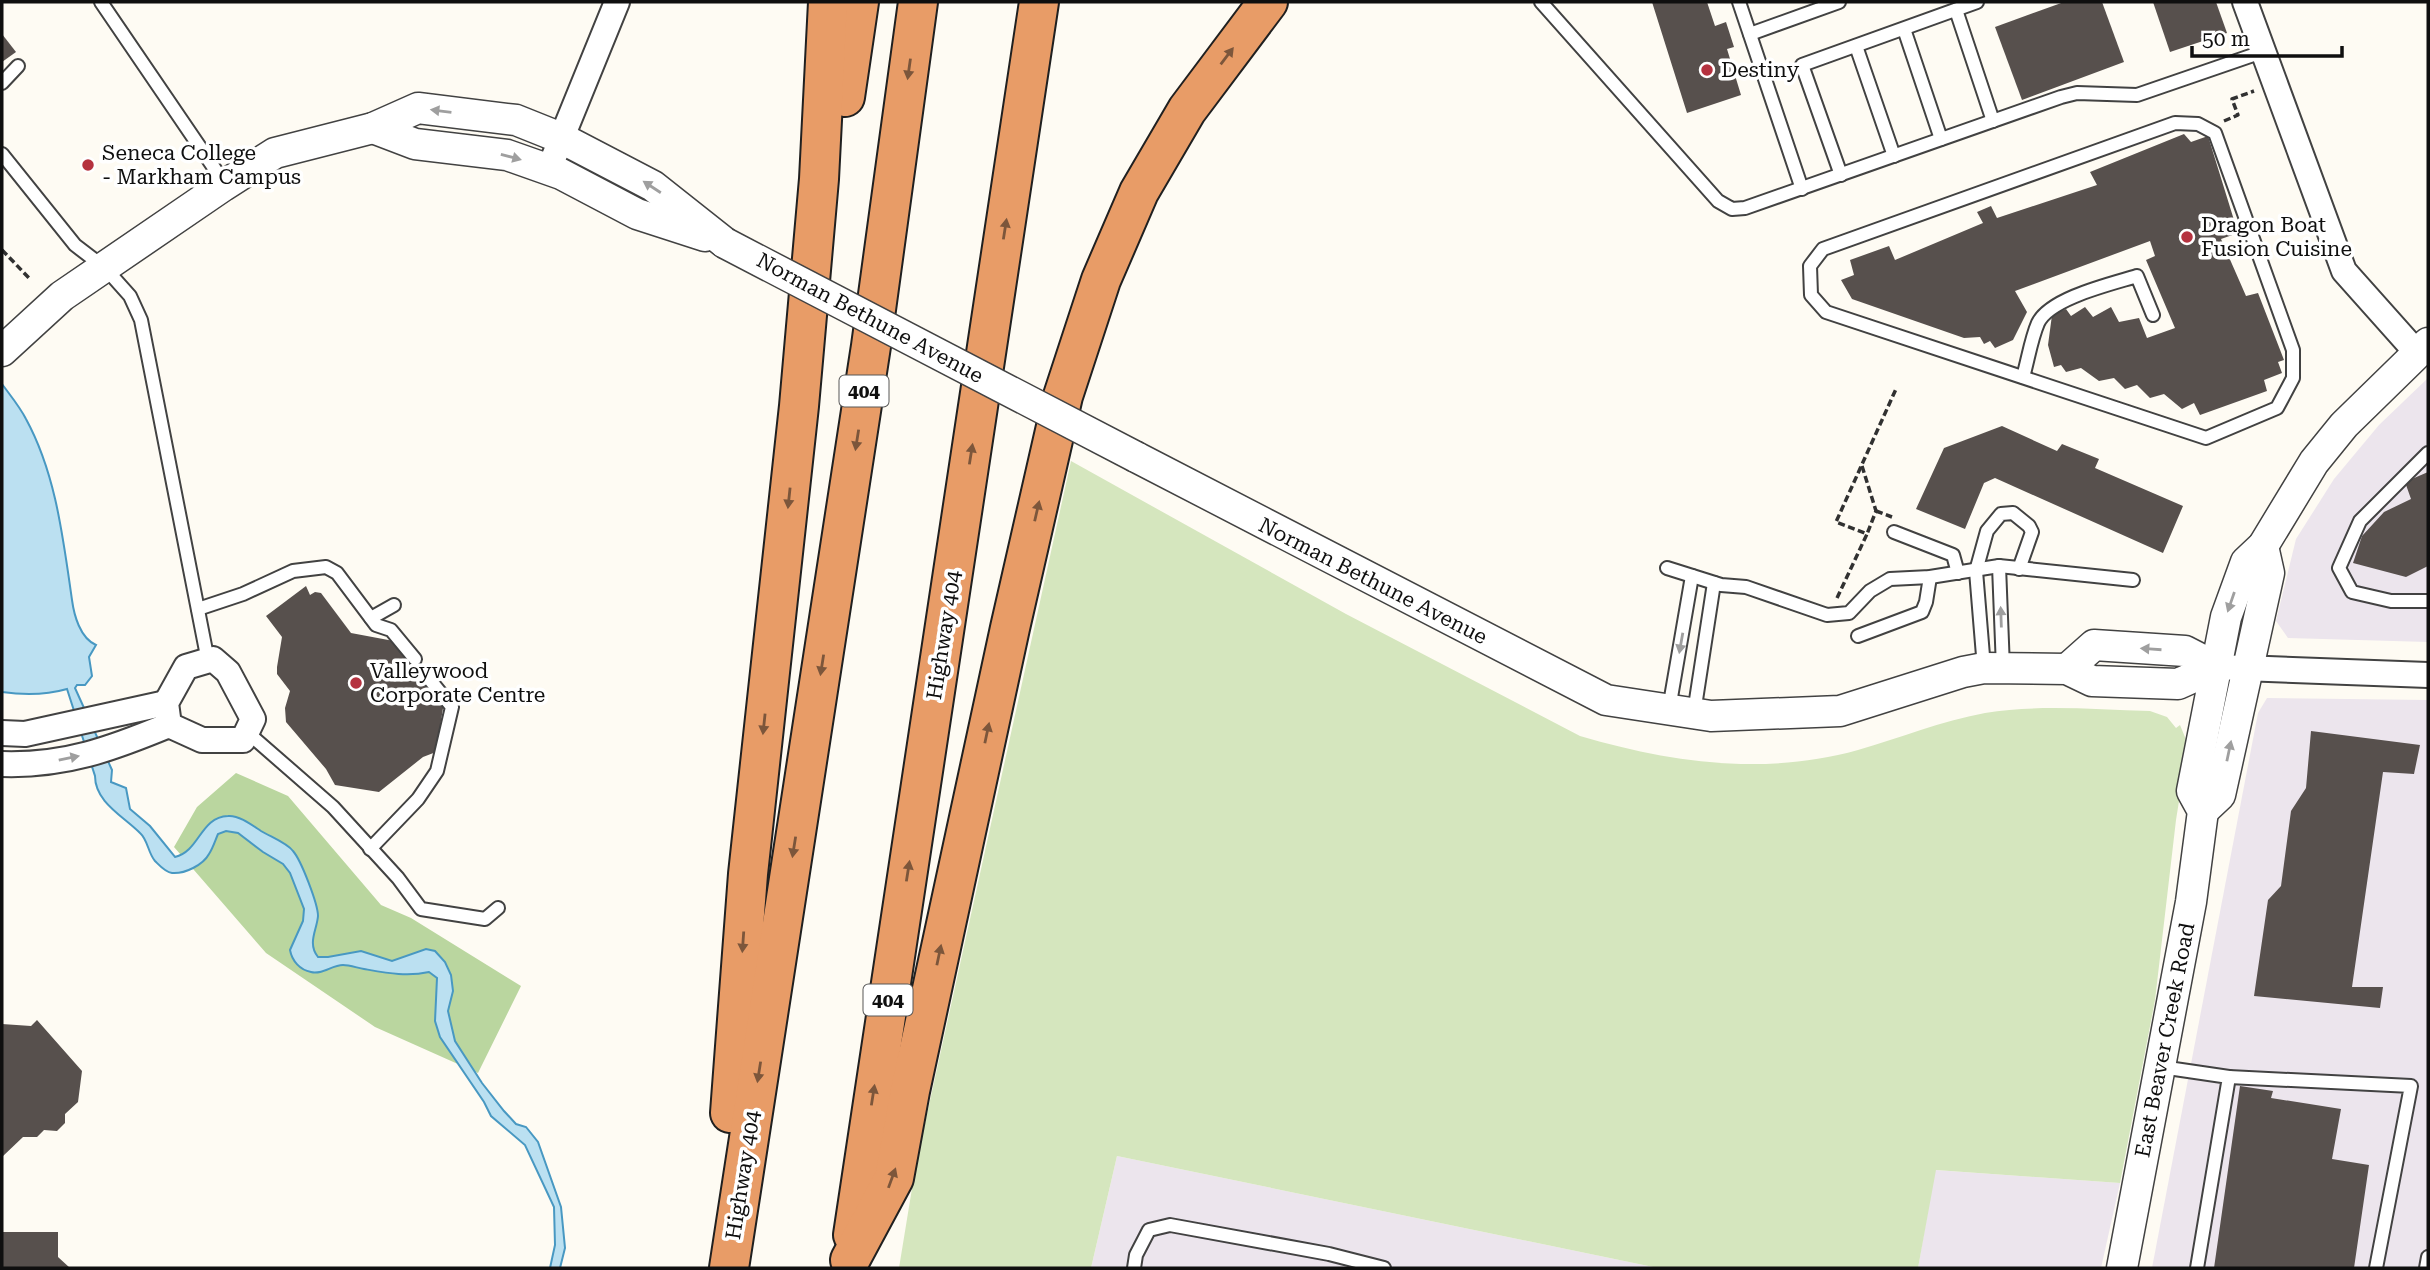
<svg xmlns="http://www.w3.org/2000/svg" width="2430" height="1270" font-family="'Roboto Serif',serif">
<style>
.industrial{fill:#ece5ed}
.green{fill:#d5e6be}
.forest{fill:#bad69f}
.water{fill:#bbe0f1;stroke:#4898c2;stroke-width:2}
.building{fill:#57504d}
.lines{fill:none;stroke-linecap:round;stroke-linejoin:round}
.service-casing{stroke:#424242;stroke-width:16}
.minor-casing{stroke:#424242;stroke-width:28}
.tertiary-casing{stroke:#424242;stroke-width:33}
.motorway-casing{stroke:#202020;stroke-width:42}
.path{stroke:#313131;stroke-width:3.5;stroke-dasharray:7 3.5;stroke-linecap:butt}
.service{stroke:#fff;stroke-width:12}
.minor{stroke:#fff;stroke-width:24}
.tertiary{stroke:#fff;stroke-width:30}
.motorway{stroke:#e89c67;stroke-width:38}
.tertiary-bridge-casing{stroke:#424242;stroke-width:33;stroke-linecap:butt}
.tertiary-bridge{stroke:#fff;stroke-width:30}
.oneway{fill:#7c563b}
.oneway2{fill:#9f9f9f}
.poi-dot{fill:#b5323f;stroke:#fff;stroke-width:2.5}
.labels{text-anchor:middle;stroke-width:7;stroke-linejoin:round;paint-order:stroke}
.shield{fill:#fff;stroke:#575757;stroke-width:2}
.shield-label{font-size:19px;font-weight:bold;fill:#0f0f0f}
.poi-label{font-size:21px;fill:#0f0f0f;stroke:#fff;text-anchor:start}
.street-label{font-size:21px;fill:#0f0f0f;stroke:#fff}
</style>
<rect width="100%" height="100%" fill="#fefbf3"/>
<g class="industrial">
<path d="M2428,378V642L2288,638L2276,621L2296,539L2334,479L2379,425Z"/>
<path d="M2267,698L2428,700V1268H2152L2258,713Z"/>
<path d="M1117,1156L1658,1268H1091Z"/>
<path d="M1935,1170L2120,1183L2101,1268H1918Z"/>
</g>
<path class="green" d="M1071,461L1346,614L1580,736C1672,763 1764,776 1858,750C1900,738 1941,721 1985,713C2039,704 2096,710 2150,711L2167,717L2176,728L2180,725L2187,742V751L2176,820L2155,1000L2120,1183L1936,1170L1918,1268H1658L1117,1156L1091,1268H899L916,1164Z"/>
<path class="forest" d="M236,773L288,796L381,905L411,918L521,986L478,1073L375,1027L266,953L174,847L197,807Z"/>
<path class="water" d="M2,384C10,395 20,407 26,419C56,474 63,538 72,600C74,615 80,638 96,645L89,657L92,676L85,685H77L75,688L112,770L111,782L126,788L130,809L150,826L175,857C200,851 200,817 228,816C239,815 252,825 261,831C271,837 287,843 293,851C301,860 318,904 318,916C317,930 307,943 318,957H328L361,951L392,961L426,949L435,951L445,962L451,975L453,991L448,1011L455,1041L482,1083L504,1111L516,1124L526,1127L538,1142L561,1207L565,1248L560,1268H550L555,1245L554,1207L525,1145L491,1116L484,1102L440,1037L435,1021L437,978L429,972C407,977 387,973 364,969C358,968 349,965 343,965C332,965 322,975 311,972C300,970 292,961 290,950L303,921L304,909L290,873L283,864L263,852L238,833L226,831L218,834C215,841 213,848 209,854C203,865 185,874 172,873C165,872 160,866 155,861C148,853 148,840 140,833C123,816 95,802 95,776L67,689C46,695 23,695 2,692Z"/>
<g class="building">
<path d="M1652,2H1707L1715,26L1726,22L1734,47L1727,49L1741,95L1687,113Z"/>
<path d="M2064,2H2102L2124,62L2022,100L1995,27Z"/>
<path d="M2153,2H2216L2227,33L2170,52Z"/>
<path d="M2,34L16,52L2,62Z"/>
<path d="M2184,134L2191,142L2208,136L2238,233L2221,239L2246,296L2258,293L2284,360L2278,362L2282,373L2264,380L2267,391L2200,415L2194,403L2182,409L2164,394L2150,398L2137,385L2125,389L2114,378L2099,381L2081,368L2066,372L2061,365L2054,367L2048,345L2052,315L2066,309L2071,316L2085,307L2093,317L2111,307L2119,322L2139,318L2147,338L2175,328L2146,260L2155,256L2150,241L2015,291L2027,312L2013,340L1995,348L1990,341L1984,344L1980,337L1964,338L1852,299L1841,280L1854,275L1850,260L1889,246L1895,260L1983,223L1977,212L1991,206L1997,218L2097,185L2090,172Z"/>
<path d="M2002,426L2057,451L2062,444L2099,459L2095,468L2183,506L2163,553L1995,478L1984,483L1965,529L1916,509L1944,448Z"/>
<path d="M2428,472V566L2406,577L2353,563L2362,536L2384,512L2411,499L2405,482Z"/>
<path d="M306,586L310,595L315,592L321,593L351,633L399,642L444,702L436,752L423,757L379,792L335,785L326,769L286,722L285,708L290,691L277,674V667L282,637L266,616Z"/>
<path d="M2311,731L2420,745L2414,774L2383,772L2352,987H2383L2380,1008L2254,996L2268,900L2281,886L2291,811L2306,788Z"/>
<path d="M37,1020L82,1071L78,1102L65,1114V1123L57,1131L44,1130L37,1137H23L2,1157V1024L31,1026Z"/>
<path d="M2240,1086L2273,1091L2271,1098L2341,1109L2332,1159L2369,1165L2354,1268H2214Z"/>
<path d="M2,1232H58V1257L70,1268H2Z"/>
</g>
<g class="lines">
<defs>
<g id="service">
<path d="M101,2L225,184"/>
<path d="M1541,2L1718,201L1732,209L1745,208L2061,97L2077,93L2137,95L2262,52"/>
<path d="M1739,2L1802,189"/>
<path d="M1956,10L1993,121"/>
<path d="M1904,29L1941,139"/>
<path d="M1750,34L1839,2"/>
<path d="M1856,46L1894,156"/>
<path d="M2,83L18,66"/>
<path d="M2175,123L2198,124L2215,133L2293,350V378L2277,408L2206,438L1826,312L1811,295L1810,266L1823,249Z"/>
<path d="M2,154L75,245L105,268L130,296L141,320L208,661"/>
<path d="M1841,175L1802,65L1977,2"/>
<path d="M2023,377C2028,360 2031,339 2038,323C2050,298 2111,284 2137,276L2153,315"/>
<path d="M2428,453L2360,521L2339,568L2352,592L2391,601H2428"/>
<path d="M1894,532L1953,555L1958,573"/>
<path d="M1999,566L2003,668"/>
<path d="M1667,568L1721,585L1746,587L1827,615L1849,613L1870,591L1890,579L1930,577L1999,566L2133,580"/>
<path d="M198,609L243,594L293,571L326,567L337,573L376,625L391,630L415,659"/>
<path d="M371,618L394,605"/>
<path d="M1858,636L1922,612L1926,602L1930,577"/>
<path d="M1984,668L1976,571L1987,531L2001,514L2013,513L2029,526L2032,532L2019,569"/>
<path d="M1669,709L1692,576"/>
<path d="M1694,713L1714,583"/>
<path d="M247,732L333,807L398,878L421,909L485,919L498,908"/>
<path d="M370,849L418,799L437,771L452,707L426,675"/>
<path d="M2161,1067L2229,1077L2197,1268"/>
<path d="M2229,1077L2411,1086L2376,1268"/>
<path d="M1134,1268L1136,1255L1149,1230L1170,1225L1329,1254L1384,1268"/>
<path d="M2426,1268L2428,1257"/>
</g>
<g id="minor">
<path d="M2245,2L2344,271L2418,354"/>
<path d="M549,169L617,2"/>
<path d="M2216,667L2428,675"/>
<path d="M2,733L25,734L166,703"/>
<path d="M2,764C65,766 111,749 169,725L202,740H243L253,719L228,672L213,659L186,667L166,703L169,725"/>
</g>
<g id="tertiary">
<path d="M373,128L415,144L507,155L561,174L637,214L705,236"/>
<path d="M2,351L62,296L223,186L275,153L373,128L418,108L516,120L561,138L653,186L725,243"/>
<path d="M1136,457L1606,700L1711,716L1840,711L1963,672L1984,668L2067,669L2092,681L2178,684L2216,667"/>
<path d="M2067,669L2094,645L2185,651L2216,667"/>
<path d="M2203,811L2220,795L2269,573L2263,546"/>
<path d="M2122,1268L2191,902L2203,811L2192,791L2226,617L2246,562L2263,546L2314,462L2344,425L2428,343"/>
</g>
<g id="motorway">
<path d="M845,97L859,2"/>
<path d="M730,1113L748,874L799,406L819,179L828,2"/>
<path d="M853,1235L1039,2"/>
<path d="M850,1260L894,1178L910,1091L1010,628L1063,396L1101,280L1139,192L1187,110L1268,2"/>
<path d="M729,1268L871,346L918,2"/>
</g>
</defs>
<use href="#service" class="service-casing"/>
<use href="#minor" class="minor-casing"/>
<use href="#tertiary" class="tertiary-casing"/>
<use href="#motorway" class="motorway-casing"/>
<g class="path">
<path d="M2224,121L2238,115L2232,99L2254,91"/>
<path d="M2,250L30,279"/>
<path d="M1862,466L1876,511L1867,534"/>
<path d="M1876,511L1892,517"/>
<path d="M1837,598L1867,534L1836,522L1896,389"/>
</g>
<use href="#service" class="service"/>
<use href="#minor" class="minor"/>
<use href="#tertiary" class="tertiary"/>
<use href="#motorway" class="motorway"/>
<defs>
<path id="tertiary-bridge" d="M725,243L1136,457"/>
</defs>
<use href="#tertiary-bridge" class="tertiary-bridge-casing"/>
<use href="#tertiary-bridge" class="tertiary-bridge"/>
</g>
<defs><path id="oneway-solid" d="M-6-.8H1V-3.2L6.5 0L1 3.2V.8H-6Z" transform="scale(1.75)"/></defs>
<g class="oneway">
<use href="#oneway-solid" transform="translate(1227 56) rotate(-53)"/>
<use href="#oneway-solid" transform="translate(909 69) rotate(98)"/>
<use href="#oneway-solid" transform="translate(1005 229) rotate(-81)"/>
<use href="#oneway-solid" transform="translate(857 440) rotate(99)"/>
<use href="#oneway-solid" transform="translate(971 454) rotate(-81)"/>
<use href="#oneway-solid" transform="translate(789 498) rotate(96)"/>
<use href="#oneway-solid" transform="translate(1037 511) rotate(-77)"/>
<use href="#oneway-solid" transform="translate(822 665) rotate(99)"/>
<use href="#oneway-solid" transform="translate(764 724) rotate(96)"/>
<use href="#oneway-solid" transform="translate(987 733) rotate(-78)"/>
<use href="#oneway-solid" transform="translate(794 847) rotate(99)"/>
<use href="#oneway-solid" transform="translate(908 871) rotate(-81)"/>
<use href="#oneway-solid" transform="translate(743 942) rotate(94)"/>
<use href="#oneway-solid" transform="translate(939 955) rotate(-78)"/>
<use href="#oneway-solid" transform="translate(759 1072) rotate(99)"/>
<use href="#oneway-solid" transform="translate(873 1095) rotate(-81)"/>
<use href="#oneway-solid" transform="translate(892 1178) rotate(-70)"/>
</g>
<g class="oneway2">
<use href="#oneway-solid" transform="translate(441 111) rotate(-173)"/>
<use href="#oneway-solid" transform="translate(511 157) rotate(15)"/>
<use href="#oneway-solid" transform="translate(652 187) rotate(-147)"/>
<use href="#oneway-solid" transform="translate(2231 602) rotate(109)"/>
<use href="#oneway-solid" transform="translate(2001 617) rotate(-92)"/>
<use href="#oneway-solid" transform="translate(1681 643) rotate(100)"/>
<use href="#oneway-solid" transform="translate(2151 649) rotate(-176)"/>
<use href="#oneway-solid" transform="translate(2229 751) rotate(-78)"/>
<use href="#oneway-solid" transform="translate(69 758) rotate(-12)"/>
</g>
<g class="poi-dot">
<circle cx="1707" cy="70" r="7"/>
<circle cx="88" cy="165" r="7"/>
<circle cx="2187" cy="237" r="7"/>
<circle cx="356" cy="683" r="7"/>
</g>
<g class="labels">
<g class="shield">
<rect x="839.5" y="375.5" width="49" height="31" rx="5"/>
<rect x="863.5" y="984.5" width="49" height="31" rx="5"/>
</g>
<g class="shield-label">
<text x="864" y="398">404</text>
<text x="888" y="1007">404</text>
</g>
<g class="poi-label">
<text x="1721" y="77">Destiny</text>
<text x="102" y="160">Seneca College<tspan x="102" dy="24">- Markham Campus</tspan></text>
<text x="2201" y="232">Dragon Boat<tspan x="2201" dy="24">Fusion Cuisine</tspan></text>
<text x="370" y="678">Valleywood<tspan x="370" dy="24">Corporate Centre</tspan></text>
</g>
<g class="street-label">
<text transform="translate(870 318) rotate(28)" y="7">Norman Bethune Avenue</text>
<text transform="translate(1373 581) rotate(27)" y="7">Norman Bethune Avenue</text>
<text transform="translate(944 635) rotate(-81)" y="7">Highway 404</text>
<text transform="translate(2165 1040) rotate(-79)" y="7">East Beaver Creek Road</text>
<text transform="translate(743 1175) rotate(-81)" y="7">Highway 404</text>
</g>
</g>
<rect width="2430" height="1270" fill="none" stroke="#0f0f0f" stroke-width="7"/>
<path d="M2192 46v10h150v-10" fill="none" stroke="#0f0f0f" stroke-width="3.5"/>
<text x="2202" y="46" font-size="21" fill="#0f0f0f" stroke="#ffffff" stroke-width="5" paint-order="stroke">50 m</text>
</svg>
